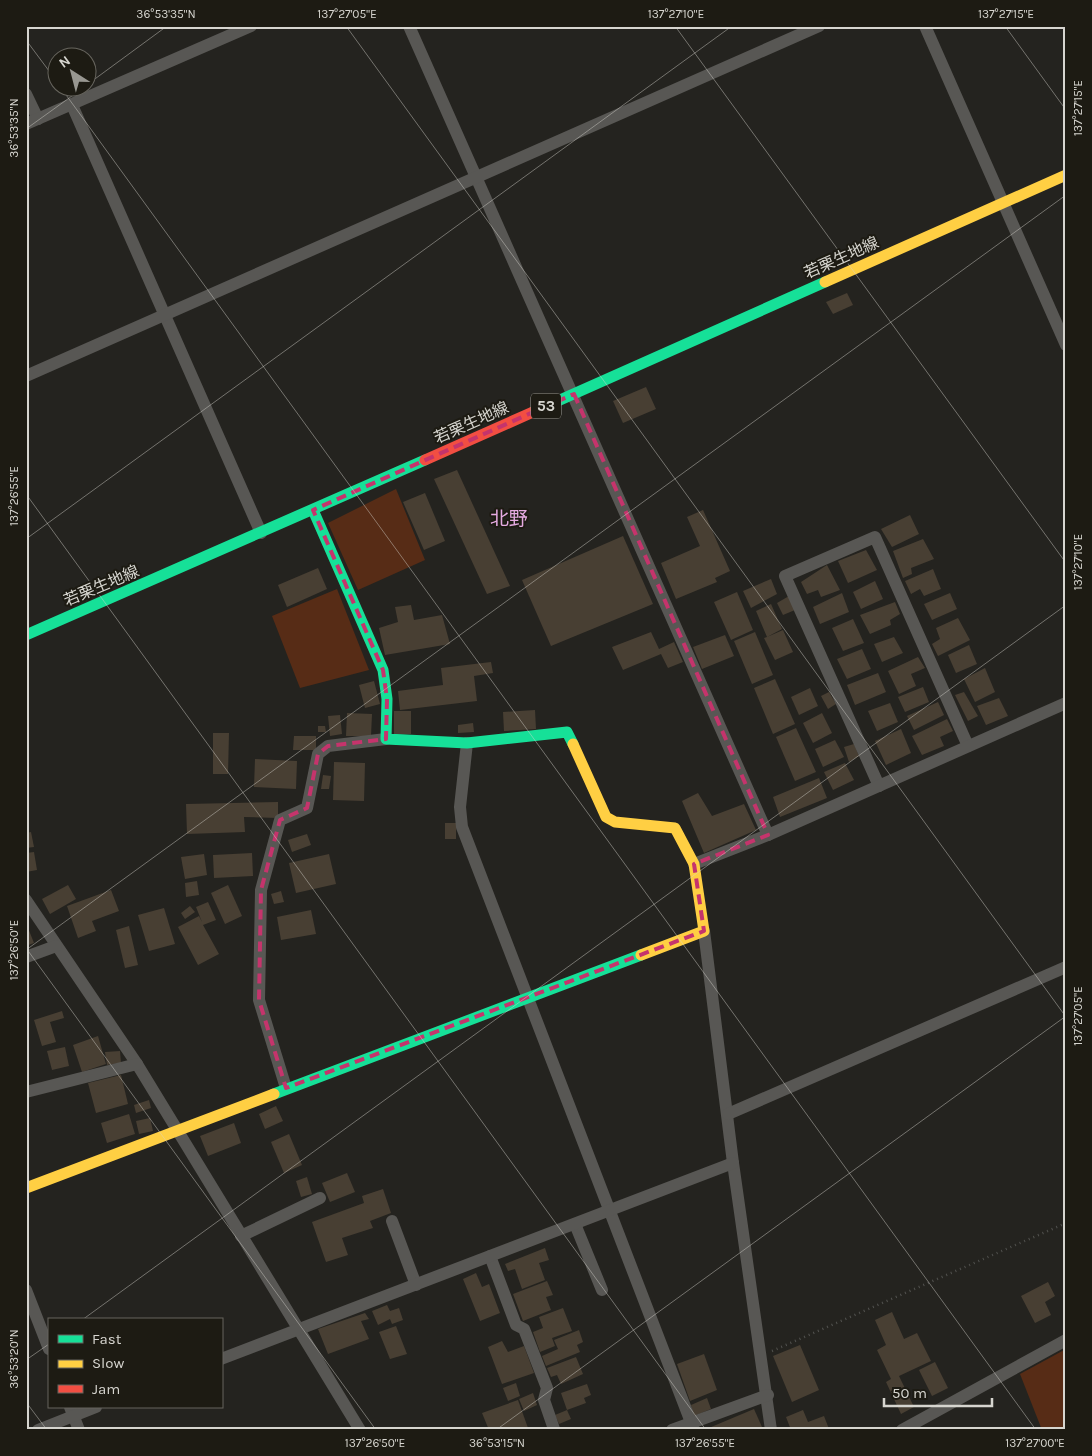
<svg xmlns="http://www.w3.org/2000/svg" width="1092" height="1456" font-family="Karla,'Noto Sans JP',sans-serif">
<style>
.green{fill:#572c16}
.building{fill:#483f33}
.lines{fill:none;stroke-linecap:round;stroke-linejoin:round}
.path{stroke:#52524f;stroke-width:2.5;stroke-dasharray:1 4;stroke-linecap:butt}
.street{stroke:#585754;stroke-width:12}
.fast{stroke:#16e098;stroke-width:11}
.slow{stroke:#ffcf43;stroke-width:11}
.jam{stroke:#f24e42;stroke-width:11}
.marked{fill:none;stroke:#c5346c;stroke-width:4;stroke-dasharray:10 6;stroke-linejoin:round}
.ticks{fill:none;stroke:#d6d5cf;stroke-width:1;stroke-opacity:0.45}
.labels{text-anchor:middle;stroke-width:4;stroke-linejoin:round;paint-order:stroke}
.shield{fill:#1d1b13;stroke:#9e9d97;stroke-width:1}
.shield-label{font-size:15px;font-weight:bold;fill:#d6d5cf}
.street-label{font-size:16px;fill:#d6d5cf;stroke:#1d1b13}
.quarter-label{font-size:19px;fill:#e6abe2;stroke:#1d1b13}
.neatline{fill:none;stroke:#d6d5cf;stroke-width:2}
.ticks-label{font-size:12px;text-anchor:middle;fill:#d6d5cf}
</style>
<rect width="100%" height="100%" fill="#24231f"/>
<g class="green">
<path d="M396,489L425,560L358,590L328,523Z"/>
<path d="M337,589L369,670L300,688L272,616Z"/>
<path d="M1066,1349V1430H1042L1020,1374Z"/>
</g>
<g class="building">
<path d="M847,293L853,305L833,314L826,302Z"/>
<path d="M646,387L656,409L623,423L613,401Z"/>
<path d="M457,470L510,586L487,594L434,479Z"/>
<path d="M425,493L445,541L424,550L403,502Z"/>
<path d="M703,510L730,571L715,578L717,582L676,599L661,563L700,546L687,517Z"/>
<path d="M910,515L919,534L892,547L881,529Z"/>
<path d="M623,536L653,604L551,646L522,580Z"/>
<path d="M923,539L934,559L911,568L912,574L903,578L893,551Z"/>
<path d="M866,550L877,570L848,583L838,561Z"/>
<path d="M827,565L840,590L821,597L818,590L807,594L801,582Z"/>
<path d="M318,568L327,589L287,607L278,585Z"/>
<path d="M933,569L941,589L924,596L920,589L911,594L905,581Z"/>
<path d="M771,579L777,594L751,608L743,591Z"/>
<path d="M875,581L883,599L861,609L853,592Z"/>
<path d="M737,592L753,630L731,640L714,602Z"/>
<path d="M842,593L849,612L820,624L813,607Z"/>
<path d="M950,593L957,609L932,620L924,604Z"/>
<path d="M789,596L795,610L783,615L777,603Z"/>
<path d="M895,602L900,614L890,620L891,625L870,634L860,615Z"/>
<path d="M771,604L782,629L767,637L783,630L793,652L775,660L764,638L767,637L756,611Z"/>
<path d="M411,605L414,620L442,615L450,644L385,655L379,628L398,622L395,607Z"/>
<path d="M958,618L970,640L938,656L932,644L940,639L936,628Z"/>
<path d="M853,619L864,643L843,651L832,628Z"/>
<path d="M651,632L659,649L674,642L683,662L668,668L661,654L623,670L612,647Z"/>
<path d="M755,632L773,675L752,684L734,641Z"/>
<path d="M725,635L734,656L702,669L693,647Z"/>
<path d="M894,637L903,653L882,662L874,644Z"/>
<path d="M969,645L977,664L956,673L948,655Z"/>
<path d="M862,649L871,669L847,679L837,659Z"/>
<path d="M918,657L925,668L911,674L916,686L899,694L888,671Z"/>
<path d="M491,662L493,673L474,676L477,701L400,710L398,691L443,685L441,668Z"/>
<path d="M985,668L995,692L975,702L964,679Z"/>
<path d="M878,673L886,692L855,705L847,685Z"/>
<path d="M775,679L795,724L773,734L754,688Z"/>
<path d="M374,681L380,704L365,708L359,685Z"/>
<path d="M923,687L929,702L905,712L898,697Z"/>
<path d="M810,688L818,706L799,715L791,697Z"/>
<path d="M829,692L836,704L828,709L821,696Z"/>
<path d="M964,692L978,716L968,721L955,695Z"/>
<path d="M999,698L1008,716L986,725L977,706Z"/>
<path d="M938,702L944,715L914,730L907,716Z"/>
<path d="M890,703L898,722L877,731L868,711Z"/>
<path d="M535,710L536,729L504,731L503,712Z"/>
<path d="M394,711H411V734L394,735Z"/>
<path d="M347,713L372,714L371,736H346Z"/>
<path d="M822,713L832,733L813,743L803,723Z"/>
<path d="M340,715L342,734L330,736L328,716Z"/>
<path d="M947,719L953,731L940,737L944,746L922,755L912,736Z"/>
<path d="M473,723L474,732L458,733V725Z"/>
<path d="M318,726H325L326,732H318Z"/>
<path d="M796,728L816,772L795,781L776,737Z"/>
<path d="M901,729L911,753L886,765L875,741Z"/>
<path d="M213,733H229L228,774H213Z"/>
<path d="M294,736H316V750H293Z"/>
<path d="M835,740L844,757L823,767L815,749Z"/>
<path d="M854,744L859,756L849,762L844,747Z"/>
<path d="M255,759L297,761L296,789L254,787Z"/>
<path d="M334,762L365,763L364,801L333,800Z"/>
<path d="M845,763L854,780L833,790L824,772Z"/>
<path d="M323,775L331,776L329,789H321Z"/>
<path d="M819,778L827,798L780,817L773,797Z"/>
<path d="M698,793L712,816L744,804L756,830L704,853L682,801Z"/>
<path d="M278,802V818L244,817L245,832L187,834L186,804Z"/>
<rect x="445" y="823" width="11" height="16"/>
<path d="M31,832L34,847L26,848V833Z"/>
<path d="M307,834L311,845L292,852L288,840Z"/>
<path d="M34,852L37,870L26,872V853Z"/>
<path d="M252,853L253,876L214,878L213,855Z"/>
<path d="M204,854L207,875L185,879L181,857Z"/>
<path d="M329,854L336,884L296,893L289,863Z"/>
<path d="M197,881L199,895L186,897L185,883Z"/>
<path d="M68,885L76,899L50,914L42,899Z"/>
<path d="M228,885L242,916L225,924L211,893Z"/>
<path d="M111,890L119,911L92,921L96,931L78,938L67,906Z"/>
<path d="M281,891L284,902L274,904L271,894Z"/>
<path d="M208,902L216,920L203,925L219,954L198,965L178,927L199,916L202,922L196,907Z"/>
<path d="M190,906L195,912L185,919L181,913Z"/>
<path d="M164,908L175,944L149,951L138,915Z"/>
<path d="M311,910L316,934L281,940L277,917Z"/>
<path d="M26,923L34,943L26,946Z"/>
<path d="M129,926L138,965L125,968L116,930Z"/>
<path d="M62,1011L64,1018L50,1022L56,1042L42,1046L34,1020Z"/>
<path d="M98,1036L106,1064L82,1072L73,1045Z"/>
<path d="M65,1047L69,1066L52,1070L47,1051Z"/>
<path d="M120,1051L121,1063L107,1065L105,1052Z"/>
<path d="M121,1075L128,1104L96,1113L88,1083Z"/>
<path d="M149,1100L151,1108L136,1113L134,1105Z"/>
<path d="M276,1106L283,1121L265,1129L259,1114Z"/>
<path d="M129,1114L135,1134L107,1143L101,1123Z"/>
<path d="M150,1118L153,1131L139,1134L136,1121Z"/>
<path d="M234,1123L241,1143L208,1156L200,1136Z"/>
<path d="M289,1134L302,1165L284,1173L271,1142Z"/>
<path d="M347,1173L355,1192L330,1202L322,1183Z"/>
<path d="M307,1177L312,1194L301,1197L296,1181Z"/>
<path d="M383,1189L391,1213L370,1221L373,1228L342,1238L348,1255L326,1262L312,1222L364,1203L362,1196Z"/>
<path d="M545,1248L549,1260L539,1263L545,1280L522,1289L515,1269L508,1271L505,1264Z"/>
<path d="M476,1273L482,1287L489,1284L500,1313L480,1321L463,1279Z"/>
<path d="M547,1281L553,1295L546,1297L551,1310L523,1321L513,1294Z"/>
<path d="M1048,1282L1055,1296L1045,1302L1051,1315L1035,1323L1021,1296Z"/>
<path d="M387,1305L390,1311L399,1308L403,1320L392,1324L390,1319L378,1325L372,1311Z"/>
<path d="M563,1308L572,1331L552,1338L555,1346L540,1352L533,1332L543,1328L539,1317Z"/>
<path d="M892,1312L904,1339L917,1333L931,1361L899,1376L914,1407L901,1414L886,1382L891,1379L877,1350L886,1345L875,1320Z"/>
<path d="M365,1313L369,1319L361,1321L369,1339L328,1354L318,1329Z"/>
<path d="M396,1326L407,1354L390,1359L379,1332Z"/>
<path d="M579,1330L583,1342L577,1345L580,1352L546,1366L542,1356L558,1349L554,1340Z"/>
<path d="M502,1341L508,1352L524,1346L534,1373L502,1384L488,1347Z"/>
<path d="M800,1345L819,1390L792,1402L773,1356Z"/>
<path d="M704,1354L717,1390L690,1401L677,1364Z"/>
<path d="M576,1357L583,1374L561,1384L557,1375L551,1377L547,1368Z"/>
<path d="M935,1362L948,1388L932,1396L919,1370Z"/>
<path d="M516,1383L520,1396L508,1401L503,1388Z"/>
<path d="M587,1384L591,1395L584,1398L586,1403L567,1410L561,1393Z"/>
<path d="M533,1393L537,1405L524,1411L519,1399Z"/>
<path d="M707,1398L711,1409L694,1416L691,1405Z"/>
<path d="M518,1400L528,1428L489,1430L482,1413Z"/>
<path d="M754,1409L762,1427L755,1430H704Z"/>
<path d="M567,1410L571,1419L559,1424L555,1415Z"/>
<path d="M803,1410L808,1422L824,1416L829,1429L791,1430L786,1417Z"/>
</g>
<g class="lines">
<path class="path" d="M772,1351L1066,1223"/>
<g class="street">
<path d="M409,26L768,835"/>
<path d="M925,26L1066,345"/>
<path d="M26,94L38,119"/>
<path d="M72,105L261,533"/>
<path d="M26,124L251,26"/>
<path d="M26,376L819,26"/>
<path d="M467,743L460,807L462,827L694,1430"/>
<path d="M879,786L785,576L875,537L968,746"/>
<path d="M694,864L768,835L1066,703"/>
<path d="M26,900L137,1064L360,1430"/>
<path d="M704,931L733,1163L771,1430"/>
<path d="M26,957L56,946"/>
<path d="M286,1088L259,1000L261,890L280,820L307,808L318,754L328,746L386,739"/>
<path d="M26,1092L137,1064"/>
<path d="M728,1114L1066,967"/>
<path d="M392,1221L416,1285"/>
<path d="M575,1224L602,1290"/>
<path d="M241,1236L320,1198"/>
<path d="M490,1256L516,1325L524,1329L547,1388L544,1400L554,1429"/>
<path d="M26,1290L49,1349"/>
<path d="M221,1359L733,1163"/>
<path d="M70,1407L79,1430"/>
<path d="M38,1430L96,1407"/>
<path d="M672,1430L768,1395"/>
<path d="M902,1430L1066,1340"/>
</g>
<g class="fast">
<path d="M533,412L825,282"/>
<path d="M313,510L383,670L387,699L386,739L467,743L567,732L573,744"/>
<path d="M26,635L425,460"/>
<path d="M274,1094L641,955"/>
</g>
<g class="slow">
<path d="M825,282L1066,175"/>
<path d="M573,744L606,817L615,822L675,828L694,864L704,931L641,955"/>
<path d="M26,1188L274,1094"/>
</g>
<path class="jam" d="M425,460L533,412"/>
</g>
<path class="marked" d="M574,394L768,835L694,864L704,931L286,1088L259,1000L261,890L280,820L307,808L318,754L328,746L386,739L387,699L383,670L313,510Z"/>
<path class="ticks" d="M346,26L1066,1017M675,26L1066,563M1005,26L1066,110M26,40L58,83M88,84L167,26M61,88L1036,1430M26,129L83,88M26,494L706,1430M26,539L732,26M26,948L376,1430M26,950L1066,195M82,1320L1066,605M26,1360L49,1344M26,1402L47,1430M496,1430L1066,1016M1061,1430L1066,1426"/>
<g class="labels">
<rect class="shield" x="531" y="393.5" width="30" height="25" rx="4"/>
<g class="shield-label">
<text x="546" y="411">53</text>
</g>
<g class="street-label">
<text transform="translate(841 257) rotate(-24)" y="6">若栗生地線</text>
<text transform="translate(471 422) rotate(-24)" y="6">若栗生地線</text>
<text transform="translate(101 585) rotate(-23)" y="6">若栗生地線</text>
</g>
<g class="quarter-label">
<text x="509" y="525">北野</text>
</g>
</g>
<rect width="1092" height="1456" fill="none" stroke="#1d1b13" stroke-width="55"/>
<rect x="48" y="1318" width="175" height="90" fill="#1d1b13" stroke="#67655e"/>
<rect x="58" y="1335" width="25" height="8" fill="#16e098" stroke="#67655e"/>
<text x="92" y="1344" font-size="15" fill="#d6d5cf">Fast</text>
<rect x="58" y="1360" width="25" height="8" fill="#ffcf43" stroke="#67655e"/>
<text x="92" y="1368" font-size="15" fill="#d6d5cf">Slow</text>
<rect x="58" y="1385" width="25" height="8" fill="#f24e42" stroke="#67655e"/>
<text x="92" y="1394" font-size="15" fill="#d6d5cf">Jam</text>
<g transform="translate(72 72) rotate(324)"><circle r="24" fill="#1d1b13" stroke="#67655e"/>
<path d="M0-4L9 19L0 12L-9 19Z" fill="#989791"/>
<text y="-8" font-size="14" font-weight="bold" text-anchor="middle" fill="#d6d5cf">N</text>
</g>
<path d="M884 1398v8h108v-8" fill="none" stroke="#d6d5cf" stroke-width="2.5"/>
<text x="892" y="1398" font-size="15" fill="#d6d5cf" stroke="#1d1b13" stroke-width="4" paint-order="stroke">50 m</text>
<rect x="28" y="28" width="1036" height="1400" class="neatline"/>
<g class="ticks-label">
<text x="166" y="18">36°53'35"N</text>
<text x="347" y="18">137°27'05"E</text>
<text x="676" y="18">137°27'10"E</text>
<text x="1006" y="18">137°27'15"E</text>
<text transform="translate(1078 108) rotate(-90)" y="4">137°27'15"E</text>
<text transform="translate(14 128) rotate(-90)" y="4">36°53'35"N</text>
<text transform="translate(14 496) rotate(-90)" y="4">137°26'55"E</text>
<text transform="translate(1078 562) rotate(-90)" y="4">137°27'10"E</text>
<text transform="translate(14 950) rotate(-90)" y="4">137°26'50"E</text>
<text transform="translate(1078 1016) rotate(-90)" y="4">137°27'05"E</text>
<text transform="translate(14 1359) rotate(-90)" y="4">36°53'20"N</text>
<text x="375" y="1447">137°26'50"E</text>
<text x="497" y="1447">36°53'15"N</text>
<text x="705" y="1447">137°26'55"E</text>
<text x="1035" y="1447">137°27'00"E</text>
</g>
</svg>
